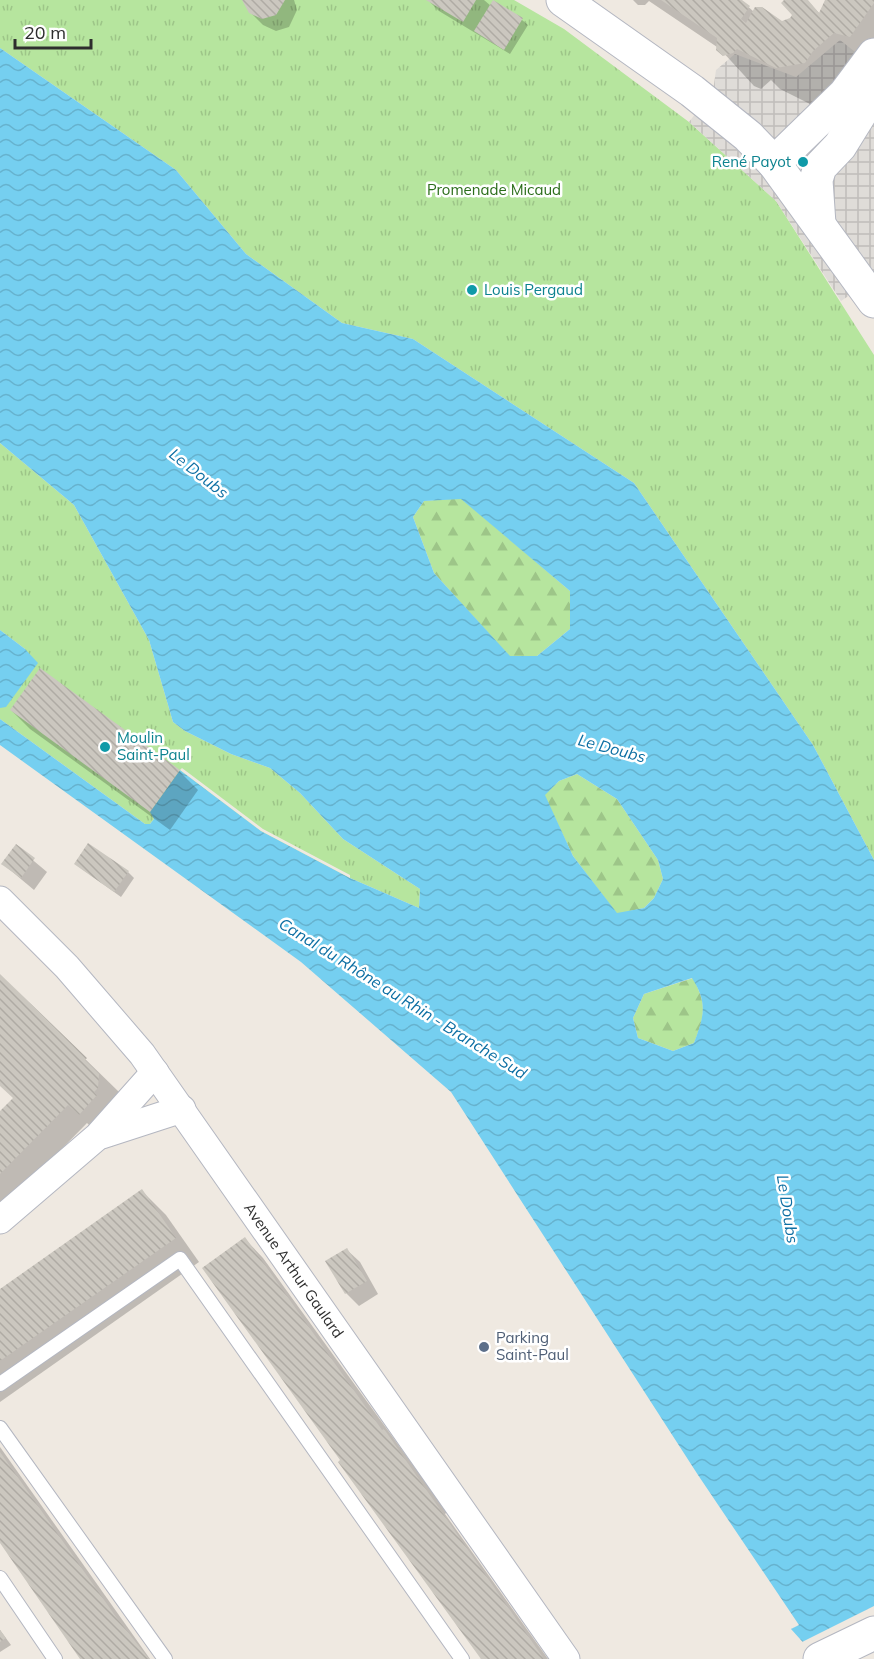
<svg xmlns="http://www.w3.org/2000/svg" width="874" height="1659" font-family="Mulish,sans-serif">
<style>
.forest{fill:url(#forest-firs)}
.park{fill:url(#park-tufts)}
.plaza{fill:url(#plaza-grid)}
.water{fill:url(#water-waves);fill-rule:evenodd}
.pier{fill:#efe9e1}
.shadow{fill:#0003}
.building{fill:url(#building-back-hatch)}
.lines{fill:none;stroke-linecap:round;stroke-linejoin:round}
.service-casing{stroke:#b4b7c1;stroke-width:16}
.minor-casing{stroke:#b4b7c1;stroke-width:29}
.secondary-casing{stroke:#b4b7c1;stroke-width:35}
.service{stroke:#fff;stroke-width:14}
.minor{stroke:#fff;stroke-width:27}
.secondary{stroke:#fff;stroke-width:33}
.culture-dot{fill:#0f9aa8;stroke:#fff;stroke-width:2}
.service-dot{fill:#5c6f8a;stroke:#fff;stroke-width:2}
.labels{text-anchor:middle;stroke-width:5;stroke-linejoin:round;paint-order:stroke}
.culture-label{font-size:15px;fill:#0d838f;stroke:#fff;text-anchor:start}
.park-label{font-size:15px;fill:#2c6e1b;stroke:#fff}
.street-label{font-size:15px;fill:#2e2e2e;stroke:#fff}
.service-label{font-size:15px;fill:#4e5e75;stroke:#fff;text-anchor:start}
.water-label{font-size:16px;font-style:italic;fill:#0d6fa3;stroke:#fff}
</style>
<defs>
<pattern id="forest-firs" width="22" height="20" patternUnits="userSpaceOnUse" patternTransform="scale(1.5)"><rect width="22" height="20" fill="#b6e59e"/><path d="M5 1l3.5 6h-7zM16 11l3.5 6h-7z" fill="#9dc588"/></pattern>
<pattern id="park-tufts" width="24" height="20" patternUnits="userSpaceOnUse" patternTransform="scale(1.5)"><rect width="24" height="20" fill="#b6e59e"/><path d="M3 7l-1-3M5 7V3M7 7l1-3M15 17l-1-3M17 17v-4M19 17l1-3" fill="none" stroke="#9dc588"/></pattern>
<pattern id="plaza-grid" width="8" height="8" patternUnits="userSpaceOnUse" patternTransform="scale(1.5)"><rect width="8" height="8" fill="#dfdcd8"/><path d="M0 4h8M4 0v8" fill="none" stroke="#c0bdba"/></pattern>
<pattern id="water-waves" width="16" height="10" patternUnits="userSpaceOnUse" patternTransform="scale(1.5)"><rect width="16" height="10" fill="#75cff0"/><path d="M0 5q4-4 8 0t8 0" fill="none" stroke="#66b2ce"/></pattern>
<pattern id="building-back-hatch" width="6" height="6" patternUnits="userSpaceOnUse" patternTransform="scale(1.5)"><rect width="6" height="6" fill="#cbc7bf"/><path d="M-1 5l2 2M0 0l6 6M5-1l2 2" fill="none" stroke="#afaba4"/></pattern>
</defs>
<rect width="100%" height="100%" fill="#efe9e1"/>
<g class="forest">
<path d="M461,498L570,591V629L537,656L510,657L434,573L413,517L424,501Z"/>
<path d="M577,774L617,799L658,860L663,879L654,898L644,908L617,914L573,856L544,795L559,781Z"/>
<path d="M693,978C707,1005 705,1015 694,1043L673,1051L638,1038L633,1018L644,994Z"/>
</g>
<g class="park">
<path d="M0,0H514L564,29L689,122L776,201L874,355V860L813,745L634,483L413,339L342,323L246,254L176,170L0,48Z"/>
<path d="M0,443L74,505L149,640L173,722L185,731L231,754L270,768L300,793L343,839L420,889L419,908L350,878L152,814L154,819L150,824H145L0,719V708L25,649L0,630Z"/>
</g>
<path class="plaza" d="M840,40L874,67V279L841,301L776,201L689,122L713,91L716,70L735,54L796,77Z"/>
<g class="water">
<path d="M0,48L176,170L246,254L342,323L413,339L634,483L813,745L874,860V1659H818L791,1629L799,1625L698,1475L451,1092L301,962L0,745V719L145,824H150L154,819L150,812L180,770L261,831L350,878L419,908L420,889L343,839L300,793L270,768L231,754L185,731L173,722L149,640L74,505L0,443ZM461,499L570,591V629L537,656H510L434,573L413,517L424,501ZM577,774L617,799L658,860L663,879L654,898L644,908L617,913L573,856L545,795L559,781ZM692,978C708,1003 704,1016 694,1043L673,1051L638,1038L633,1018L644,994Z"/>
<path d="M0,630L25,649L38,663L6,707L0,708Z"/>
</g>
<g class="pier">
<path d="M182,768L263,829L350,875V878L261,831L180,770Z"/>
<path d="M874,1606V1659H814L800,1643Z"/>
</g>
<g class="shadow">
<path d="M244,0H294L297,10L289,27L276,31L263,25L250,12Z"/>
<path d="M428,0H484L491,6L522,20L528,25L510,54L439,11Z"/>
<path d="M633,0H741L754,12L781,23L791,20L793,14L786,0H807L820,14L828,0H874V67L818,108L780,89L771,80L761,89L754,86L720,49L649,1L645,5H638Z"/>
<path d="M40,670L179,771L198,790L170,830L30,729L11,710Z"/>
<path d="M16,846L47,872L34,890L3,864Z"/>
<path d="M82,869L128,872L134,878L121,897Z"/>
<path d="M0,976L119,1092L117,1094L131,1108L128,1129L112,1147L87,1123L0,1212V1113L29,1083L0,1084Z"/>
<path d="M142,1191L166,1215L199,1262L0,1402V1291Z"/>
<path d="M245,1239L263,1258L447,1512L445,1514L548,1659H483Z"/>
<path d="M347,1250L360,1262L378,1294L359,1306L346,1293Z"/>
<path d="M0,1447L150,1659H84L0,1541Z"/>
<path d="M0,1630L11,1645L0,1652Z"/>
</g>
<g class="building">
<path d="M242,0H285L276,15L262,19L249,13Z"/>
<path d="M426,0H476L463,22Z"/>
<path d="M493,0L523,18L504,50L474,31Z"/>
<path d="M661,0H742L750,6L741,19L746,23L755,7H762L782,21L790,18L792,15L781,3L784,0H808L819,13L825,0H874V3L850,37L834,33L813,51L805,63L776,68L737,49L733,53L723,56L716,50L717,38Z"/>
<path d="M40,668L180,770L150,812L10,710Z"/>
<path d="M88,843L129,871L114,892L74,864Z"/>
<path d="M16,844L35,858L21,878L1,864Z"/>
<path d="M0,974L87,1058L85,1060L99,1074L98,1088L94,1092L97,1095L79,1115L68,1105L0,1174V1111L13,1098L0,1086Z"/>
<path d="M142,1189L176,1238L0,1361V1289Z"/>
<path d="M245,1237L382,1430L384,1429L544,1659H481L338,1462L340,1460L202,1268Z"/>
<path d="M347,1248L367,1281L345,1294L325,1261Z"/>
<path d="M0,1452L116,1617L149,1659H80L0,1543Z"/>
<path d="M0,1630L6,1638L0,1642Z"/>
</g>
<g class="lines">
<defs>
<g id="service">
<path d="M0,1384L180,1259L462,1659"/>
<path d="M0,1428L165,1659"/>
<path d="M0,1578L55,1659"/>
</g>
<g id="minor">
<path id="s1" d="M0,900L67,967L142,1054L566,1659"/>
<path d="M102,1135L182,1109"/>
<path d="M0,1220L98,1136L155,1072"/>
</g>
<g id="secondary">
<path d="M563,0L692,91L748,136L774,163L874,301"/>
<path d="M774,163L845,94L874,55"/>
<path d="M819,224L816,180L820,167L840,146L874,91"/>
<path d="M820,1659L874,1633"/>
</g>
</defs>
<use href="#service" class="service-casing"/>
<use href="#minor" class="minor-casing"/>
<use href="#secondary" class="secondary-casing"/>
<use href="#service" class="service"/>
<use href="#minor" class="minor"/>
<use href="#secondary" class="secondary"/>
</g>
<g class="culture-dot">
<circle cx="803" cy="162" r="6"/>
<circle cx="472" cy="290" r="6"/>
<circle cx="105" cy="747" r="6"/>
</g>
<circle class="service-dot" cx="484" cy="1347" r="6"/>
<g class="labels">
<g class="culture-label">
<text x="791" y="167" text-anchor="end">René Payot</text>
<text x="484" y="295">Louis Pergaud</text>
<text x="117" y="743">Moulin<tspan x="117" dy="17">Saint-Paul</tspan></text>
</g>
<g class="park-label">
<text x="494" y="195">Promenade Micaud</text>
</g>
<g class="street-label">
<text dy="5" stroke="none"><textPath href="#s1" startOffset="474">Avenue Arthur Gaulard</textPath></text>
</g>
<g class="service-label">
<text x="496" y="1343">Parking<tspan x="496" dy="17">Saint-Paul</tspan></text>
</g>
<g class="water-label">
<text transform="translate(199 473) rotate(38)" y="6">Le Doubs</text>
<text transform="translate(612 748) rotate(15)" y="6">Le Doubs</text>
<text transform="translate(403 998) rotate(32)" y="6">Canal du Rhône au Rhin - Branche Sud</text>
<text transform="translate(788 1209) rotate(81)" y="6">Le Doubs</text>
</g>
</g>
<path d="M15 39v9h76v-9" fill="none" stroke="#2e2e2e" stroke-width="3"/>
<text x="24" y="39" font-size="18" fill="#2e2e2e" stroke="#ffffff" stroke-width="4.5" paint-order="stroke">20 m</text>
</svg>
